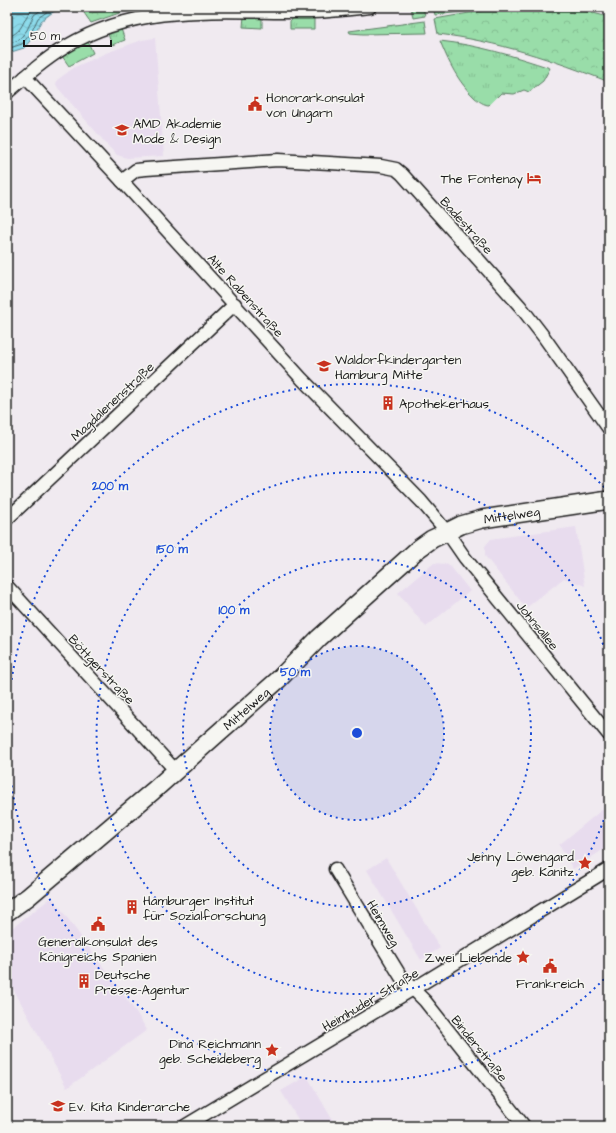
<svg xmlns="http://www.w3.org/2000/svg" width="616" height="1133" font-family="'Architects Daughter',sans-serif">
<style>
.built{fill:#e8dcee}
.grass{fill:url(#grass-tufts);stroke:#5a7c62}
.park{fill:url(#park-crowns);stroke:#5a7c62}
.water{fill:url(#water-waves);stroke:#5f8e98}
.lines{fill:none;stroke-linecap:round;stroke-linejoin:round}
.shore{stroke:#49686e;stroke-width:1}
.street-casing{stroke:#1c1c1c;stroke-width:15}
.secondary-casing{stroke:#1c1c1c;stroke-width:20}
.street{stroke:#f6f6f2;stroke-width:12}
.secondary{stroke:#f6f6f2;stroke-width:17}
.ring{fill:none;stroke:#1d4ed8;stroke-width:2;stroke-dasharray:2 4}
.labels{text-anchor:middle;stroke-width:3;stroke-linejoin:round;paint-order:stroke}
.poi-label{font-size:13px;fill:#1c1c1c;stroke:#f6f6f2;text-anchor:start}
.street-label{font-size:13px;fill:#1c1c1c;stroke:#f6f6f2}
.centre{fill:#1d4ed8;stroke:#f6f6f2;stroke-width:2}
.ring-label{font-size:12px;text-anchor:middle;font-weight:bold;fill:#1d4ed8;stroke:#f6f6f2;stroke-width:3;stroke-linejoin:round;paint-order:stroke}
</style>
<defs>
<pattern id="grass-tufts" width="24" height="20" patternUnits="userSpaceOnUse"><rect width="24" height="20" fill="#99dda9"/><path d="M3 7l-1-3M5 7V3M7 7l1-3M15 17l-1-3M17 17v-4M19 17l1-3" fill="none" stroke="#83bd91"/></pattern>
<pattern id="park-crowns" width="20" height="18" patternUnits="userSpaceOnUse"><rect width="20" height="18" fill="#99dda9"/><path d="M2 6a3 3 0 1 1 6 0M12 15a3 3 0 1 1 6 0" fill="none" stroke="#83bd91"/></pattern>
<pattern id="water-waves" width="16" height="10" patternUnits="userSpaceOnUse"><rect width="16" height="10" fill="#8cdaea"/><path d="M0 5q4-4 8 0t8 0" fill="none" stroke="#78bac8"/></pattern>
</defs>
<rect width="100%" height="100%" fill="#f0eaf0"/>
<filter id="ink" filterUnits="userSpaceOnUse"><feTurbulence type="fractalNoise" baseFrequency=".025" numOctaves="2"/><feDisplacementMap in="SourceGraphic" scale="8" xChannelSelector="R" yChannelSelector="G"/><feConvolveMatrix kernelMatrix="1 2 1 2 8 2 1 2 1" color-interpolation-filters="sRGB"/></filter>
<g filter="url(#ink)">
<g class="built">
<path d="M155,38L164,156L127,158L117,155L109,147L58,88L56,84L57,80L75,67L106,53L142,40Z"/>
<path d="M576,527L585,586L564,578L526,608L485,556V546L491,539Z"/>
<path d="M434,563L446,564L451,567L470,591L426,627L398,593Z"/>
<path d="M609,804V846L573,869L559,845Z"/>
<path d="M386,858L440,948L421,960L367,870Z"/>
<path d="M52,897L136,1012L147,1030L67,1088L7,977V932Z"/>
<path d="M307,1076L336,1126H302L281,1091Z"/>
</g>
<g class="grass">
<path d="M411,7H423L425,16L413,18Z"/>
<path d="M433,7H481L461,12L435,15Z"/>
<path d="M244,16H262V28L243,27Z"/>
<path d="M292,17H314V29H290V21Z"/>
<path d="M425,21L427,33L363,34L350,33L349,31Z"/>
<path d="M121,29L125,40L112,45L108,34Z"/>
<path d="M440,41C478,45 514,56 550,68L543,81L529,92L524,90L514,94L501,93L489,105C484,105 479,101 475,98C458,82 449,63 440,41Z"/>
<path d="M88,42L93,53L69,66L62,56Z"/>
</g>
<g class="park">
<path d="M80,7H144L125,11L91,23Z"/>
<path d="M503,7H569L609,17V82C554,60 497,41 438,34L435,19Z"/>
</g>
<path class="water" d="M7,7H64L53,12L41,21L35,35L24,48L8,53L7,49Z"/>
<g class="lines">
<g class="shore">
<path d="M7,37C26,32 21,17 35,7"/>
<path d="M7,44L19,40L27,30L34,15L45,7"/>
<path d="M7,49L22,44L31,33L38,18L54,7"/>
</g>
<defs>
<g id="street">
<path d="M25,77L122,181L302,379L421,501L447,532L465,558L609,735"/>
<path d="M7,93C26,76 45,59 67,46C142,1 226,13 310,12C330,12 350,9 370,7"/>
<path d="M122,181L136,170L146,169L278,160L381,166L396,169L402,174L520,306L544,337L609,429"/>
<path d="M7,519L235,304"/>
<path d="M7,586L176,771"/>
<path d="M335,869L401,977L425,1001L524,1126"/>
<path d="M185,1126L413,989L609,869"/>
</g>
<g id="secondary">
<path id="s1" d="M7,912L28,897L153,791L217,734L278,680L319,638L418,549L432,539L447,532L461,525L482,519L609,500"/>
</g>
</defs>
<use href="#street" class="street-casing"/>
<use href="#secondary" class="secondary-casing"/>
<use href="#street" class="street"/>
<use href="#secondary" class="secondary"/>
</g>
</g>
<circle cx="357" cy="733" r="87" fill="#1d4ed8" fill-opacity=".12"/>
<g class="ring">
<circle cx="357" cy="733" r="87"/>
<circle cx="357" cy="733" r="174"/>
<path d="M609 803A261 261 0 1 1 609 663"/>
<path d="M608 975A349 349 0 1 1 608 491"/>
</g>
<defs>
<symbol id="civic-bare" viewBox="-9 -9 18 18"><path d="M-.6-6.5H3V-4.5H.6V-3L4-1V1h2V6H-6V1h2V-1L-.6-3ZM-1.2 2.5V6h2.4V2.5Z" fill="#c8321e" stroke="#f6f6f2" stroke-width="2.5" paint-order="stroke"/></symbol>
<symbol id="university-bare" viewBox="-9 -9 18 18"><path d="M0-5L7-2L0 1L-7-2ZM-4 1L0 2.5L4 1V4Q0 6-4 4Z" fill="#c8321e" stroke="#f6f6f2" stroke-width="2.5" paint-order="stroke"/></symbol>
<symbol id="hotel-bare" viewBox="-9 -9 18 18"><path d="M-6-4.5h1.5V1H6V5H4.5V3h-9V5H-6ZM-4 0a1.8 1.8 0 1 1 3.6 0ZM.5 0V-2.5h3Q6-2.5 6 0Z" fill="#c8321e" stroke="#f6f6f2" stroke-width="2.5" paint-order="stroke"/></symbol>
<symbol id="school-bare" viewBox="-9 -9 18 18"><path d="M0-5L7-2L0 1L-7-2ZM-4 1L0 2.5L4 1V4Q0 6-4 4Z" fill="#c8321e" stroke="#f6f6f2" stroke-width="2.5" paint-order="stroke"/></symbol>
<symbol id="building-bare" viewBox="-9 -9 18 18"><path d="M-4-6H4V6H1V3H-1V6H-4ZM-2.5-4.3h1.7v1.8h-1.7ZM.8-4.3h1.7v1.8H.8ZM-2.5-1h1.7V.8h-1.7ZM.8-1h1.7V.8H.8Z" fill="#c8321e" stroke="#f6f6f2" stroke-width="2.5" paint-order="stroke"/></symbol>
<symbol id="sight-bare" viewBox="-9 -9 18 18"><path d="M0-6L1.8-2.2L6-1.7L2.9 1.2L3.7 5.4L0 3.3L-3.7 5.4L-2.9 1.2L-6-1.7L-1.8-2.2Z" fill="#c8321e" stroke="#f6f6f2" stroke-width="2.5" paint-order="stroke"/></symbol>
</defs>
<g fill-rule="evenodd">
<use href="#civic-bare" x="245" y="94" width="20" height="20"/>
<use href="#university-bare" x="112" y="120" width="20" height="20"/>
<use href="#hotel-bare" x="524" y="168" width="20" height="20"/>
<use href="#school-bare" x="314" y="356" width="20" height="20"/>
<use href="#building-bare" x="378" y="393" width="20" height="20"/>
<use href="#sight-bare" x="575" y="853" width="20" height="20"/>
<use href="#building-bare" x="122" y="897" width="20" height="20"/>
<use href="#civic-bare" x="88" y="914" width="20" height="20"/>
<use href="#sight-bare" x="513" y="947" width="20" height="20"/>
<use href="#civic-bare" x="540" y="956" width="20" height="20"/>
<use href="#building-bare" x="74" y="971" width="20" height="20"/>
<use href="#sight-bare" x="262" y="1040" width="20" height="20"/>
<use href="#school-bare" x="48" y="1096" width="20" height="20"/>
</g>
<g class="labels">
<g class="poi-label">
<text x="266" y="102">Honorarkonsulat<tspan x="266" dy="15">von Ungarn</tspan></text>
<text x="133" y="128">AMD Akademie<tspan x="133" dy="15">Mode &amp; Design</tspan></text>
<text x="523" y="183" text-anchor="end">The Fontenay</text>
<text x="335" y="364">Waldorfkindergarten<tspan x="335" dy="15">Hamburg Mitte</tspan></text>
<text x="399" y="408">Apothekerhaus</text>
<text x="574" y="861" text-anchor="end">Jenny Löwengard<tspan x="574" dy="15">geb. Kanitz</tspan></text>
<text x="143" y="905">Hamburger Institut<tspan x="143" dy="15">für Sozialforschung</tspan></text>
<text x="98" y="946" text-anchor="middle">Generalkonsulat des<tspan x="98" dy="15">Königreichs Spanien</tspan></text>
<text x="512" y="962" text-anchor="end">Zwei Liebende</text>
<text x="95" y="979">Deutsche<tspan x="95" dy="15">Presse-Agentur</tspan></text>
<text x="550" y="988" text-anchor="middle">Frankreich</text>
<text x="261" y="1048" text-anchor="end">Dina Reichmann<tspan x="261" dy="15">geb. Scheideberg</tspan></text>
<text x="69" y="1111">Ev. Kita Kinderarche</text>
</g>
<g class="street-label">
<text transform="translate(467 225) rotate(48)" y="5">Badestraße</text>
<text transform="translate(246 295) rotate(48)" y="5">Alte Rabenstraße</text>
<text transform="translate(112 401) rotate(-43)" y="5">Magdalenenstraße</text>
<text dy="5" stroke="none"><textPath href="#s1" startOffset="650">Mittelweg</textPath></text>
<text transform="translate(538 625) rotate(51)" y="5">Johnsallee</text>
<text transform="translate(102 669) rotate(47)" y="5">Böttgerstraße</text>
<text dy="5" stroke="none"><textPath href="#s1" startOffset="314">Mittelweg</textPath></text>
<text transform="translate(384 923) rotate(59)" y="5">Heimweg</text>
<text transform="translate(370 999) rotate(-31)" y="5">Heimhuder Straße</text>
<text transform="translate(480 1048) rotate(51)" y="5">Binderstraße</text>
</g>
</g>
<circle cx="357" cy="733" r="6" class="centre"/>
<g class="ring-label">
<text x="110" y="490">200 m</text>
<text x="172" y="553">150 m</text>
<text x="234" y="614">100 m</text>
<text x="295" y="676">50 m</text>
</g>
<rect width="616" height="1133" fill="none" stroke="#f6f6f2" stroke-width="24"/>
<rect x="12" y="12" width="592" height="1109" fill="none" stroke="#1c1c1c" stroke-width="1.5" filter="url(#ink)"/>
<path d="M24 40v6h87v-6" fill="none" stroke="#1c1c1c" stroke-width="2"/>
<text x="30" y="40" font-size="12" fill="#1c1c1c" stroke="#f6f6f2" stroke-width="3" paint-order="stroke">50 m</text>
</svg>
